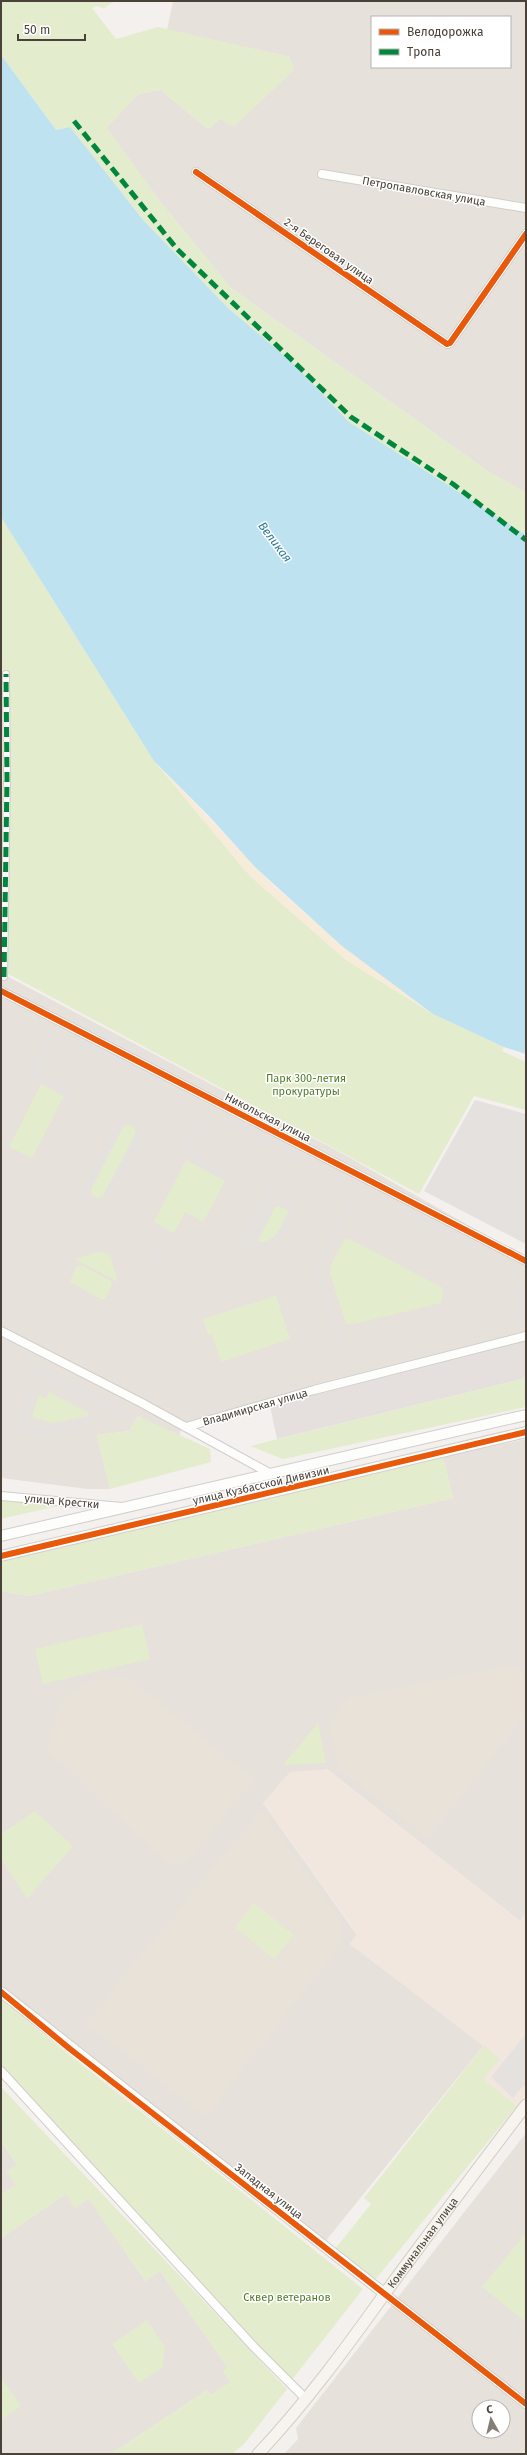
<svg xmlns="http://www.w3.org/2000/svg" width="527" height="2455" font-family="'Fira Sans',sans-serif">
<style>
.residential{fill:#e7e1db;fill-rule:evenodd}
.commercial{fill:#f2e7de}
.industrial{fill:#e5e0dd}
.education{fill:#e9e2d9}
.green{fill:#e4ecce}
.sand{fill:#f6ecd9}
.parking{fill:#e5e1de}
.water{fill:#bee2f0}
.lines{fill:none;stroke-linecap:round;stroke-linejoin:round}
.pedestrian-casing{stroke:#d1cecb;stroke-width:8}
.minor-casing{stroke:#d1cecb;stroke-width:10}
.tertiary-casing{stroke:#d1cecb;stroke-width:12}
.secondary-casing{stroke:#d4cec5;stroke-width:13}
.pedestrian{stroke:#fdfdfc;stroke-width:6}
.minor{stroke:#fdfdfc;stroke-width:8}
.tertiary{stroke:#fdfdfc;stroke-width:10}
.secondary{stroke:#f7f4f0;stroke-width:11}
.quiet{stroke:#00873e;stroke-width:5;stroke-dasharray:10 5;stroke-linecap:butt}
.cycleway-casing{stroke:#fff;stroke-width:8}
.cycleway{stroke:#e8590c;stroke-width:6}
.labels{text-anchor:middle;stroke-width:3;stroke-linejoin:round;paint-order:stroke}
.street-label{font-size:11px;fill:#4a4138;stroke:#fff}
.park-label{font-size:11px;fill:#537c2a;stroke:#fff}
.water-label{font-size:12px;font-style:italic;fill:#2b7b9e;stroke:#fff}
</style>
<rect width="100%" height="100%" fill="#f3f0ed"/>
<g class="residential">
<path d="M173,1H526V493L489,472L231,288L162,204L106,128L138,94L161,90L208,129L290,57L167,30ZM372,17H510V67H372Z"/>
<path d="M1,973L345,1155L526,1258V1333L181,1429L179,1437L138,1416L129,1431L97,1435L110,1489H88L1,1478Z"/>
<path d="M526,1439V1914L520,1921L327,1769L263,1803L357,1935L350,1944L484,2045L324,2243L1,1985V1591L29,1596L453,1498L443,1457Z"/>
<path d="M526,2133V2454H284L298,2439L296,2428ZM479,2407H503V2431H479Z"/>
<path d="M1,2141L17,2165L16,2185L1,2195Z"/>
<path d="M66,2194L89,2199L145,2281L160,2271L228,2368L231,2382L211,2395L207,2390L111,2454H1V2238Z"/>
</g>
<path class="commercial" d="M327,1769L520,1921L526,1914V2095L517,2106L484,2079L500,2059L350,1944L357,1934L263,1803L290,1772Z"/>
<path class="industrial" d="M526,1340V1378L277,1439L270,1406Z"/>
<g class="education">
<path d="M512,1665L526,1676V1714L428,1838L339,1769L330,1724L349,1698Z"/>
<path d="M129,1678L255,1780L185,1863H168L47,1751L60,1702L94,1679Z"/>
<path d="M261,1810L341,1921L340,1944L206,2116L86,2023Z"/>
</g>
<g class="green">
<path d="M1,1H115L104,8L97,6L92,8L116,39L158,27L290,57L294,70L234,127L220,119L208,129L161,90L138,94L107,128L162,204L231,288L489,472L526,493V535L349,422L294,364L228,308L144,221L70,127L56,130L1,55Z"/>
<path d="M1,517L154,761L250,876L346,960L433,1014L504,1047L502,1051L526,1062V1110L474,1096L419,1194L1,970Z"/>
<path d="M41,1084L64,1096L32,1158L9,1147Z"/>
<path d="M129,1124L133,1126L136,1133L104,1195L98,1198L92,1195L91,1189L123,1127Z"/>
<path d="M186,1160L225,1181L203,1222L185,1212L174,1233L154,1222Z"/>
<path d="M279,1206L289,1211C283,1223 275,1246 257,1241L275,1207Z"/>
<path d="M350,1239L443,1288L441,1303L353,1324H346L330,1273V1267L344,1240Z"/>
<path d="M101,1251L110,1255L118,1282L75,1259Z"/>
<path d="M81,1265L111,1281L112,1285L105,1299H100L70,1282L76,1267Z"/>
<path d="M276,1296L290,1339L221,1362L212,1334L208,1335L203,1319Z"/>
<path d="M526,1378V1407L283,1459L250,1446Z"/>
<path d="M49,1392L89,1413L88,1416L52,1423L32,1417L39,1395L46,1399Z"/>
<path d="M138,1416L210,1449L211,1462L110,1489L97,1435L129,1431Z"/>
<path d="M443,1457L453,1498L29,1596L1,1591V1555Z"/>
<path d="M1,1501L52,1504L57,1506L1,1519Z"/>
<path d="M142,1624L150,1659L43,1684L35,1649Z"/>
<path d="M318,1723L326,1763L283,1765Z"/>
<path d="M35,1811L73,1846L27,1899L1,1859V1834Z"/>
<path d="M254,1903L294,1935L274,1959L235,1927Z"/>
<path d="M1,2000L363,2289L291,2381L1,2067Z"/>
<path d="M484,2045L500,2059L484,2079L517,2106L375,2280L335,2249L371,2204L364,2198Z"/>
<path d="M1,2087L287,2389L244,2444L232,2454H111L207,2390L211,2395L230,2382L223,2371L227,2367L160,2271L145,2281L89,2199L75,2208L66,2194L1,2238V2195L16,2185L6,2171L17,2165L1,2141Z"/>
<path d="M526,2233V2322L482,2287Z"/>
<path d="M147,2320L165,2347L163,2367L139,2383L112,2344Z"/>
<path d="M3,2380L21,2406L1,2419V2381Z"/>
</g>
<path class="sand" d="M154,761C189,796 221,832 255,867C309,922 372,968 433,1014L346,960L250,876Z"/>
<g class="parking">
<path d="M77,1018L171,1067L168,1072L74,1023Z"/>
<path d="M74,1034L163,1080L161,1085L72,1039Z"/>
<path d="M48,1036L53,1039L36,1073L75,1093L72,1099L28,1076Z"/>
<path d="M475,1100L526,1114V1244L424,1191Z"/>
<path d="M232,1117L305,1154L302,1159L229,1122Z"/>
<path d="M200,1118L205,1121L190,1150L202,1156L201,1160L229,1174L227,1179L198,1164L199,1161L182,1152Z"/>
<path d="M119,1119L125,1122L80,1210L74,1207Z"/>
<path d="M138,1129L144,1132L110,1198L104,1195Z"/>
<path d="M268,1186L273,1189L241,1250L237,1247Z"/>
<path d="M350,1199L354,1202L320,1267L316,1265Z"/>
<path d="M281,1202L296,1209L282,1237L277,1234L289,1211L279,1206Z"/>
<path d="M399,1204L479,1246L476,1252L395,1210Z"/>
<path d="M270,1205L275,1207L253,1250L248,1248Z"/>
<path d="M153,1238L165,1275L160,1276L148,1240Z"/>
<path d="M320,1269L347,1353L342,1354L315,1271Z"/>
<path d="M519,1289L526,1290L522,1320L515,1319Z"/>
<path d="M32,1363L124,1411L121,1417L28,1369Z"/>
<path d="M30,1386L37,1388L24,1431L16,1428Z"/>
<path d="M91,1417L92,1424L32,1437L30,1430Z"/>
<path d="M526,2034V2083L513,2098L491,2077Z"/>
</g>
<path class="water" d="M1,55L56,130L70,127L144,221L228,308L294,364L349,422L526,535V1054L504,1047L433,1014L342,946L255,867L209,816L154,761L1,517Z"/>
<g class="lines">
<defs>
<path id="pedestrian" d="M4,977L7,779L6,674"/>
<g id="minor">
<path d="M196,172L447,344L450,343L526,234"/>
<path d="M322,174L526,208"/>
<path d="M1,991L526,1261"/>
<path d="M1,1331L140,1402L271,1474"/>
<path d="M186,1427L314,1390L526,1336"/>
<path d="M1,1496L122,1507"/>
<path d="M1,2071L254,2347L305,2398"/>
<path d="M385,2294L526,2404"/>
</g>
<g id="tertiary">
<path d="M1,1536L526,1415"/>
<path d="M1,1556L526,1432"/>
<path d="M1,1992L385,2294"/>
</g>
<g id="secondary">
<path id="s1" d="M258,2454C305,2404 346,2348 386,2292C432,2229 479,2167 526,2105"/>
</g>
</defs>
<use href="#pedestrian" class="pedestrian-casing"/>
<use href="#minor" class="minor-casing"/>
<use href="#tertiary" class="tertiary-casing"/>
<use href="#secondary" class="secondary-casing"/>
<use href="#pedestrian" class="pedestrian"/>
<use href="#minor" class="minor"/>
<use href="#tertiary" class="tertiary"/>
<use href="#secondary" class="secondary"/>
<g class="quiet">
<path d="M74,121L177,249L351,417L453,484L526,540"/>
<path d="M4,977L7,779L6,674"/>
</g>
<defs>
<g id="cycleway">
<path d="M196,172L447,344L450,343L526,234"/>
<path d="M1,991L526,1261"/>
<path d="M1,1556L526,1432"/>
<path d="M1,1992L70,2049L526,2404"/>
</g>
</defs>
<use href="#cycleway" class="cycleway-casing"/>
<use href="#cycleway" class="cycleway"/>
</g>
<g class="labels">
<g class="street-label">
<text transform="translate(424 191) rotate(10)" y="4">Петропавловская улица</text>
<text transform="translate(329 251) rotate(35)" y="4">2-я Береговая улица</text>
<text transform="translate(268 1117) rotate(27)" y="4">Никольская улица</text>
<text transform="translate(255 1407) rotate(-16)" y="4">Владимирская улица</text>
<text transform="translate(261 1485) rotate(-13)" y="4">улица Кузбасской Дивизии</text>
<text transform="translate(62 1501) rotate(5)" y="4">улица Крестки</text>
<text transform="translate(269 2191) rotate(38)" y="4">Западная улица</text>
<text dy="4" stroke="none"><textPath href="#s1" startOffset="268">Коммунальная улица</textPath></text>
</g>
<g class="park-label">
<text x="306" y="1082">Парк 300-летия<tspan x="306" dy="13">прокуратуры</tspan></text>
<text x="287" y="2301">Сквер ветеранов</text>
</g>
<g class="water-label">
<text transform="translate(275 542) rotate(53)" y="4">Великая</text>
</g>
</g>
<rect width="527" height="2455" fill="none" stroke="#4a4138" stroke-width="4"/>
<rect x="371" y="16" width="140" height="52" fill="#ffffff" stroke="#b7b3af"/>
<rect x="379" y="29" width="20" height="6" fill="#e8590c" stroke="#b7b3af"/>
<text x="407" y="36" font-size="12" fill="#4a4138">Велодорожка</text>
<rect x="379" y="49" width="20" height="6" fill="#00873e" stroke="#b7b3af"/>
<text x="407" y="56" font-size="12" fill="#4a4138">Тропа</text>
<g transform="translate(491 2419) rotate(352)"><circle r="19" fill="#ffffff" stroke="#b7b3af"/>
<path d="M0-3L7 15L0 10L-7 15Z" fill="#857e77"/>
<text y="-6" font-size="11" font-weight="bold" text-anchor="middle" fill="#4a4138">С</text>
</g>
<path d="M18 34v6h67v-6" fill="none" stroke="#4a4138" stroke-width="2"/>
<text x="24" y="34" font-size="12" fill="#4a4138" stroke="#ffffff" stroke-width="3" paint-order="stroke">50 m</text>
</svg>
